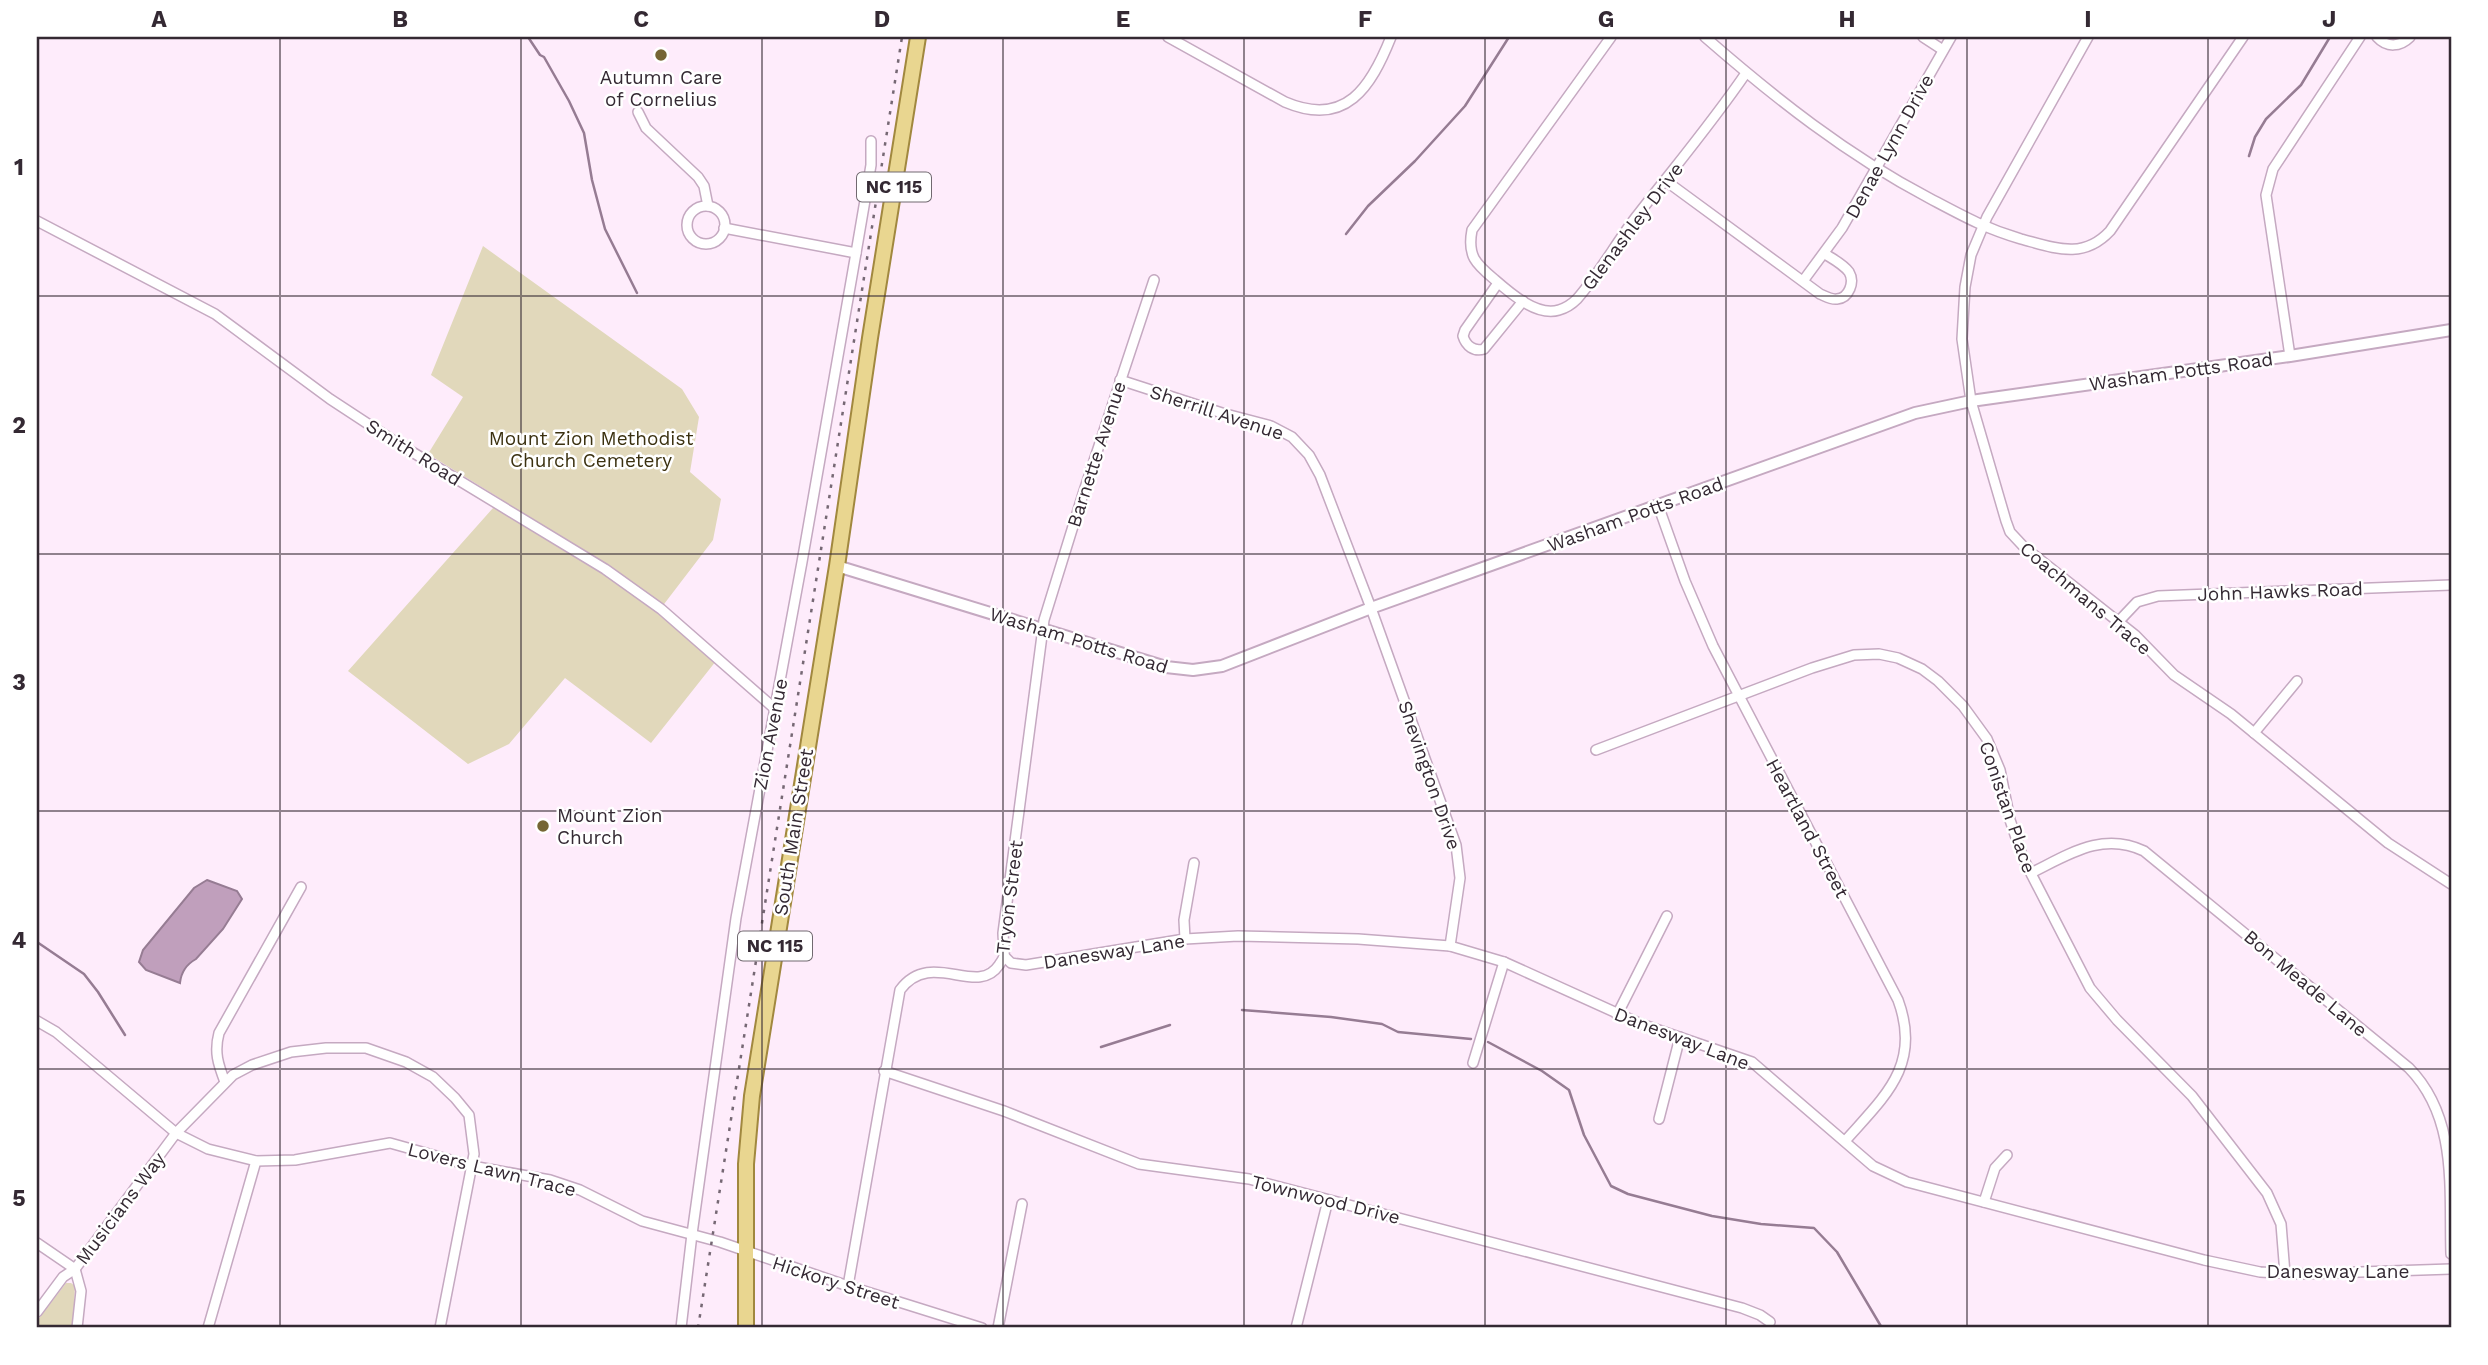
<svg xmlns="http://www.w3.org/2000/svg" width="2488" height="1365" font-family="'Work Sans',sans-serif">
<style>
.green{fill:#e1d8bb}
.water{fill:#c09fbc;stroke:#967c93;stroke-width:2}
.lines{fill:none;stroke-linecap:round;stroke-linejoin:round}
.stream{stroke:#967c93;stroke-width:2.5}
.minor-casing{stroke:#c5a9c1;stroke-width:12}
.tertiary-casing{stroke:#c5a9c1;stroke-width:14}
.primary-casing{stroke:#a1883f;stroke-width:18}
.minor{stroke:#fff;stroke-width:9}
.tertiary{stroke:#fff;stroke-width:10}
.primary{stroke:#e9d690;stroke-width:14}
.rail{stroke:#766874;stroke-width:2.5;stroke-dasharray:3.5 7;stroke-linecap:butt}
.grid{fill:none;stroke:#342933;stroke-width:2;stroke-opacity:0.55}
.poi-dot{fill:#756634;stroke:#fff;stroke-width:2.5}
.labels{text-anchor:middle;stroke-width:5;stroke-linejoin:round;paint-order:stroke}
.shield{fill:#fff;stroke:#716970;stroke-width:2}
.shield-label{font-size:18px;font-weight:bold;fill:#342933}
.poi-label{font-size:19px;fill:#342933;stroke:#fff}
.street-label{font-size:19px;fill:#342933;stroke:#fff}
.park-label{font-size:19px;fill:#3b3110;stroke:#fff}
.neatline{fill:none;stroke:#342933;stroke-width:2.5}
.grid-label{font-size:23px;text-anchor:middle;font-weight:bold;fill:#342933}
</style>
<rect width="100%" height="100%" fill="#feecfb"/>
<g class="green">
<path d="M483,246L682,389L699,417L690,472L721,499L713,540L658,612L716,661L651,743L565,678L509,744L468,764L348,671L501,499L428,454L463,397L431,375Z"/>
<path d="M66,1283H71L75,1286L73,1328H37V1321Z"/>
</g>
<path class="water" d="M207,880L237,891L242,899L223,929L196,959C187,964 181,973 180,983L146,970L139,962L143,950L194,888Z"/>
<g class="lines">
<g class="stream">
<path d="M528,37L540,55L544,57L569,101L584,133L592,180L605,229L637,293"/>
<path d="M2249,156L2255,137L2266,119L2301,85L2330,37"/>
<path d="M1346,234L1368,206L1415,161L1465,106L1509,37"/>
<path d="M37,942L84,974L98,992L125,1035"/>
<path d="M1242,1010L1331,1017L1382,1024L1398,1032L1471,1039"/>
<path d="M1488,1042L1542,1071L1569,1090L1584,1135L1611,1186L1628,1194L1712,1216L1761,1224L1814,1228L1837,1252L1882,1328"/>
<path d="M1101,1047L1170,1025"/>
</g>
<defs>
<g id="minor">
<path d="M1168,37L1285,102C1346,128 1371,87 1391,37"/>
<path d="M1611,37L1472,230C1467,256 1476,264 1494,279C1510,293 1537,317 1559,310C1566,308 1572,304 1577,299C1599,274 1616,243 1636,217C1673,169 1712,123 1746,73"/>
<path d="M1705,37C1775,98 1847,155 1929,198C1963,216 1984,228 2021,239C2055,248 2083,260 2110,231L2243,37"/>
<path d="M1923,37L1943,50"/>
<path d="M2088,37L1987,217L1971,255L1965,287L1962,339L1971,401L2006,521L2010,532L2024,547L2135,635L2174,675L2231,714L2388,843L2451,884"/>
<path d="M2377,37C2387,48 2400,47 2410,37"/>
<path d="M638,112L646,128L698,177L704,186L708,206"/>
<path d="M1666,181L1820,294C1825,296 1831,300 1837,299C1849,298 1855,282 1849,272C1843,264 1833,259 1825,254"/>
<circle cx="706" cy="225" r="19"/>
<path d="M37,221L215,314L330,399L394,441L605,569L661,609L774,708"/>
<path d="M724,228L856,253"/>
<path d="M1803,281L1842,228L1951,37"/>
<path d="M1498,283L1465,330L1463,336C1466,346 1474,352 1484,349L1523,301"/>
<path d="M2290,356L2266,195L2273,169L2360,37"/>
<path d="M1120,380L1222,413L1271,426L1292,437L1309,455L1320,475L1371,608L1456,845L1460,878L1450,946"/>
<path d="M1658,505L1685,581L1713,646L1898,1000C1922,1065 1885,1096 1845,1141"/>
<path d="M2119,621L2137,602L2158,596L2451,585"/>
<path d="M2254,733L2297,681"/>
<path d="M1596,750L1812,668L1854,655L1879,654L1898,658L1922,669L1938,681L1963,706L1987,739L2000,770L2010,820L2023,858L2090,988L2117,1020L2192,1096L2267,1193L2281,1224L2285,1274"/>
<path d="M2031,873C2068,855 2102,831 2144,851L2409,1068C2458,1118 2449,1189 2451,1254"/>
<path d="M1185,939L1184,920L1194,863"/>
<path d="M1005,957L1011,963L1026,965L1185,939L1238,936L1358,939L1450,946L1504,962L1641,1024L1752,1062L1873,1166L1907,1182L2204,1260L2260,1272L2300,1274L2451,1269"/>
<path d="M1617,1015L1667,916"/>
<path d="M37,1021L56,1032L176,1133L208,1149L256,1161L295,1160L390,1143L472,1166L550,1180L580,1190L642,1221L720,1242L848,1286L982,1328"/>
<path d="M1473,1063L1504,962"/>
<path d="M884,1071L1004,1111L1139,1164L1249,1179L1742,1308L1760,1315L1770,1322"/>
<path d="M225,1082C218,1064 214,1052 219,1033L301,887"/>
<path d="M1659,1119L1680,1037"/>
<path d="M1984,1202L1995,1168L2007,1155"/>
<path d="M37,1243L75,1269L81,1291L77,1328"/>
<path d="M848,1286L900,990C931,948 977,998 999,965C1001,962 1004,958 1004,955C1005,948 1003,940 1003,933L1044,620L1083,494L1154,280"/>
<path d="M37,1312L63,1277L75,1269L176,1133L233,1075L252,1065L291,1052L326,1048H366L406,1062L433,1077L455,1098L469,1115L474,1154L440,1328"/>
<path d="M208,1328L256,1161"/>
<path d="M681,1328L692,1234L736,918L802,562L856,253L871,165V141"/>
<path d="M998,1328L1022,1204"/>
<path d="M1296,1328L1328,1200"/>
</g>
<path id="tertiary" d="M837,566L1166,667L1193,670L1222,666L1371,608L1915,413L1971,401L2290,356L2451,330"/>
<path id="primary" d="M746,1328V1164L752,1096L837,566L870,338L918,37"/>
</defs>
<use href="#minor" class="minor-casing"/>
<use href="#tertiary" class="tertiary-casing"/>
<use href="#primary" class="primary-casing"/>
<use href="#minor" class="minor"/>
<use href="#tertiary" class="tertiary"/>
<use href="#primary" class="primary"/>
<path class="rail" d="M698,1328L902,37"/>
</g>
<path class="grid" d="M280,37V1328M521,37V1328M762,37V1328M1003,37V1328M1244,37V1328M1485,37V1328M1726,37V1328M1967,37V1328M2208,37V1328M37,296H2451M37,554H2451M37,811H2451M37,1069H2451"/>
<g class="poi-dot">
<circle cx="661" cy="55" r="7"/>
<circle cx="543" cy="826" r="7"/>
</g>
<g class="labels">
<g class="shield">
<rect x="857" y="172.5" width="74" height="29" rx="5"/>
<rect x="738" y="931.5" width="74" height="29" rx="5"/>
</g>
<g class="shield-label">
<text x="894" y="193">NC 115</text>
<text x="775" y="952">NC 115</text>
</g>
<g class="poi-label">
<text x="661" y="84">Autumn Care<tspan x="661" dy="22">of Cornelius</tspan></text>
<text x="557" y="822" text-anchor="start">Mount Zion<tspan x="557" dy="22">Church</tspan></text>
</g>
<g class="street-label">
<text transform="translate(1889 146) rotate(-61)" y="7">Denae Lynn Drive</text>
<text transform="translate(1632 226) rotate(-53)" y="7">Glenashley Drive</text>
<text transform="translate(2181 371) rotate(-8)" y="7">Washam Potts Road</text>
<text transform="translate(1217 412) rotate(18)" y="7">Sherrill Avenue</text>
<text transform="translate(414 452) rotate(32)" y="7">Smith Road</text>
<text transform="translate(1096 454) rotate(-72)" y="7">Barnette Avenue</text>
<text transform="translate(1635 514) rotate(-20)" y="7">Washam Potts Road</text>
<text transform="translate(2280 591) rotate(-2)" y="7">John Hawks Road</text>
<text transform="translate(2086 598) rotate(40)" y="7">Coachmans Trace</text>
<text transform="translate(1079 640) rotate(17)" y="7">Washam Potts Road</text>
<text transform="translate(770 734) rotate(-79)" y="7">Zion Avenue</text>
<text transform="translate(1430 775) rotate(71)" y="7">Shevington Drive</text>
<text transform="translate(2008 807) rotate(71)" y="7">Conistan Place</text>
<text transform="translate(1808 828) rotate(62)" y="7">Heartland Street</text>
<text transform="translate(793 832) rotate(-81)" y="7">South Main Street</text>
<text transform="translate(1009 897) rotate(-83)" y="7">Tryon Street</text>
<text transform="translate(1114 951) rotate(-9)" y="7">Danesway Lane</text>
<text transform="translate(2306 983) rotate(40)" y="7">Bon Meade Lane</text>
<text transform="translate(1682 1038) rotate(21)" y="7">Danesway Lane</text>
<text transform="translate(492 1169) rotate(14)" y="7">Lovers Lawn Trace</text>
<text transform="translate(1326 1199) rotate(14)" y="7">Townwood Drive</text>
<text transform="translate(120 1208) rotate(-53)" y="7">Musicians Way</text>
<text x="2338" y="1278">Danesway Lane</text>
<text transform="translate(836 1282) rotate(18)" y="7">Hickory Street</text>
</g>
<g class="park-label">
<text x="591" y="445">Mount Zion Methodist<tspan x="591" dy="22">Church Cemetery</tspan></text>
</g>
</g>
<rect width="2488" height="1365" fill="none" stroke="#ffffff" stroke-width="77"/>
<rect x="38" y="38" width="2412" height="1288" class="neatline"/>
<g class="grid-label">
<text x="159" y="27">A</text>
<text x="400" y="27">B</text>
<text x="641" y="27">C</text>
<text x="882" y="27">D</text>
<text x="1123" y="27">E</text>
<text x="1365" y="27">F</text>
<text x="1606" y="27">G</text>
<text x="1847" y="27">H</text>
<text x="2088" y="27">I</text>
<text x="2329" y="27">J</text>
<text x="19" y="175">1</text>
<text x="19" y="433">2</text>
<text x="19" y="690">3</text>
<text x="19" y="948">4</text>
<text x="19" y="1206">5</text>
</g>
</svg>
